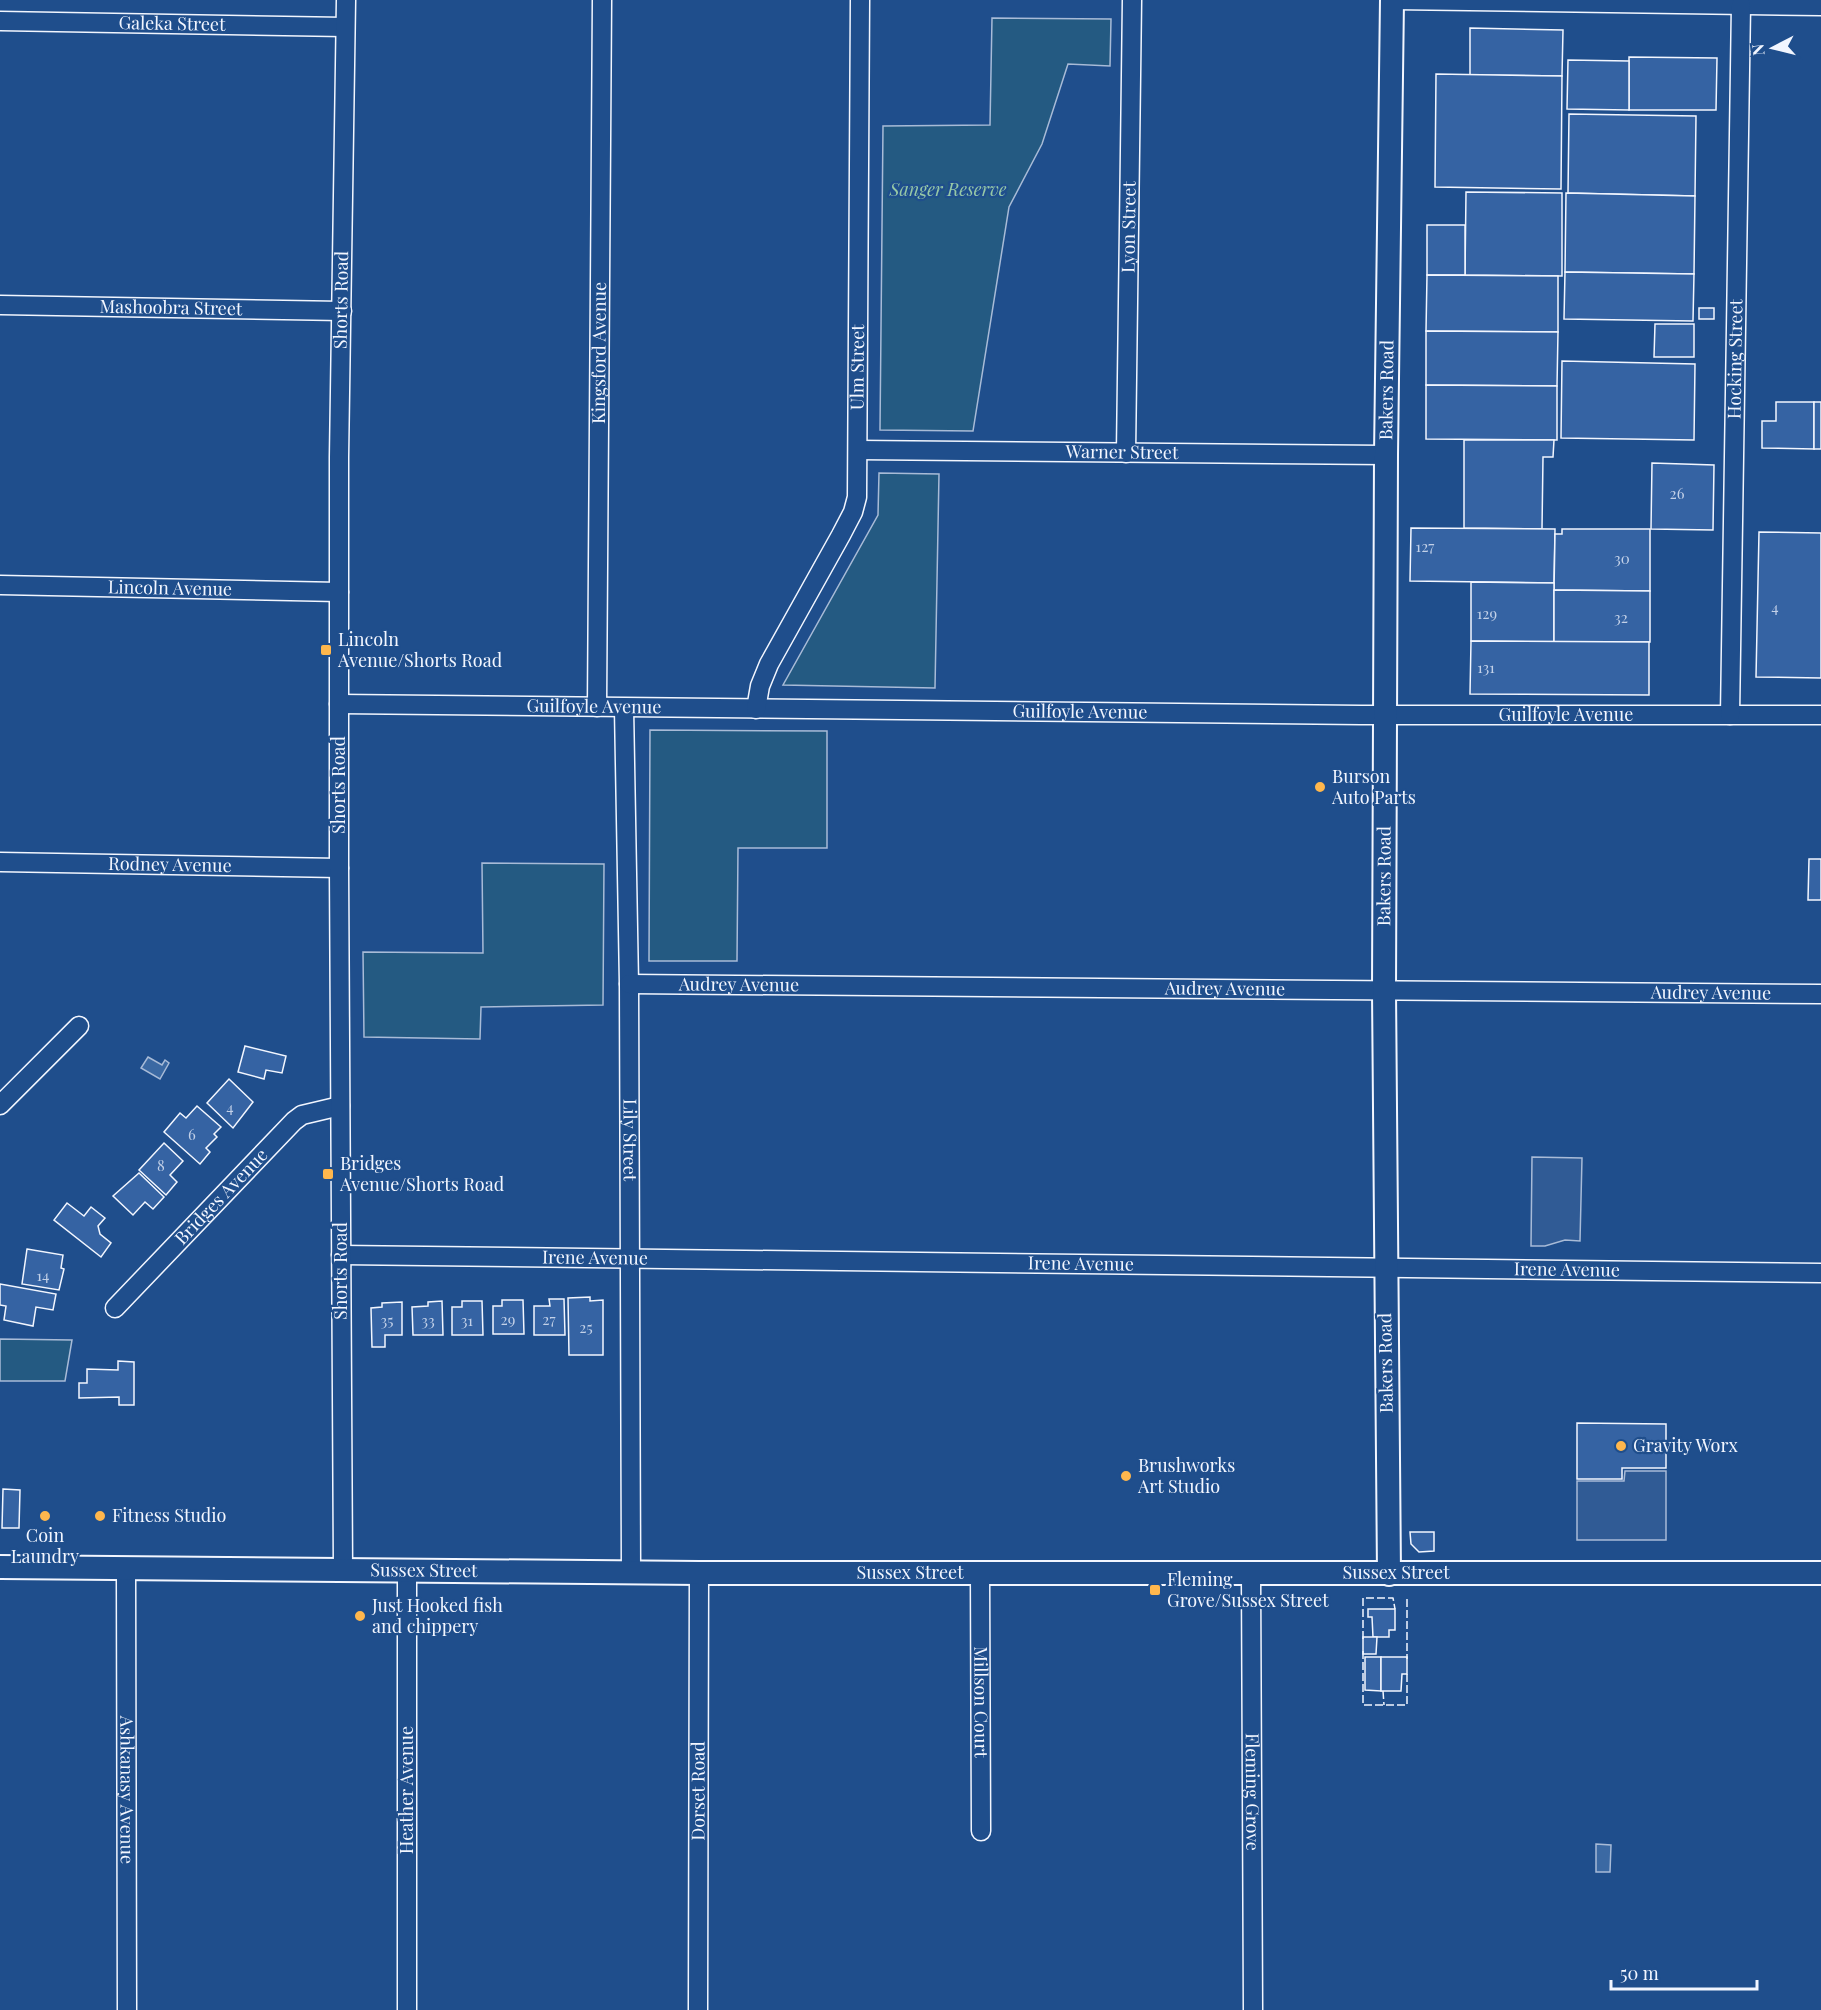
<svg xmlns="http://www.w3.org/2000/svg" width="1821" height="2010" font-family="'Playfair Display',serif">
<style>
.green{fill:#245a82;stroke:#a8bbd7;stroke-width:1.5}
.parking{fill:#305b95;stroke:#a8bbd7;stroke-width:1.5}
.water{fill:#3b69a3;stroke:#a8bbd7;stroke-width:1.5}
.building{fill:#3563a3;stroke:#f2f6ff;stroke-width:1.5}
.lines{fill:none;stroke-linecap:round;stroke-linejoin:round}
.minor-casing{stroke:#f2f6ff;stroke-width:21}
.tertiary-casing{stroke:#f2f6ff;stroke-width:26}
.minor{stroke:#1f4e8c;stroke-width:18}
.tertiary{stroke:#1f4e8c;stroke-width:22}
.fence{stroke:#f2f6ff;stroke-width:1.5;stroke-dasharray:8 3;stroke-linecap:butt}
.poi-dot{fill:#ffb74d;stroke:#1f4e8c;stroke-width:2}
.labels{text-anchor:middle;stroke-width:4.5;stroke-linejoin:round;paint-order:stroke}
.number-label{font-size:15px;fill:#c3d1e8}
.street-label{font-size:18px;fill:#f2f6ff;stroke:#1f4e8c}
.park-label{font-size:18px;font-style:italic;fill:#97c8a6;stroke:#1f4e8c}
.poi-label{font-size:18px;fill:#f2f6ff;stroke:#1f4e8c;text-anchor:start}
</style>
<rect width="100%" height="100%" fill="#1f4e8c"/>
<g class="green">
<path d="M992,18L1111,19L1110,66L1068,64L1042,144L1009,207L973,431L880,430L883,126L990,125Z"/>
<path d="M879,473L939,474L935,688L783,685L878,515Z"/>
<path d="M650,730L827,731V848H738L737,961H649Z"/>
<path d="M482,863L604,864L603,1005L481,1007L480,1039L364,1037L363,952L483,953Z"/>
<path d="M0,1339L72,1340L65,1381H0Z"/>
</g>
<g class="parking">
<path d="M1532,1157L1582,1158L1580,1241L1565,1240L1545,1246H1531Z"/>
<path d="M1625,1471H1666V1540H1577V1481H1624Z"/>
</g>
<g class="water">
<path d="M148,1057L162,1065L165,1060L169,1063L160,1079L141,1068Z"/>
<path d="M1596,1844L1611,1845L1610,1872H1596Z"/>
</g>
<g class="building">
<path d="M1470,28L1563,30L1562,76L1470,75Z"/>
<path d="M1629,57L1717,58L1716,110H1629Z"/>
<path d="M1568,60L1629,61V110L1567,109Z"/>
<path d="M1436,74L1562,76L1561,189L1435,187Z"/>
<path d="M1569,114L1696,116L1695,196L1568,193Z"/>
<path d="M1466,192L1562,193V276L1465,275Z"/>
<path d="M1566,193L1695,196L1694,274L1565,272Z"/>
<rect x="1427" y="225" width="38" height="50"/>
<path d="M1565,272L1694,274L1693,321L1564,319Z"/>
<path d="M1427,275L1558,276V332L1426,331Z"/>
<rect x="1699" y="308" width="15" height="11"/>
<path d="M1655,324H1694V357H1654Z"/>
<path d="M1426,331L1558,332L1557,386L1426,385Z"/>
<path d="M1562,361L1695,364L1694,440L1561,438Z"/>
<path d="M1426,385L1557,386V440L1426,439Z"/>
<path d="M1776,402H1814V449L1762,448V421H1776Z"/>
<rect x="1814" y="402" width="7" height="47"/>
<path d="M1464,440H1554L1553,457H1543L1542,529L1464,528Z"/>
<path d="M1652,463L1714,465L1713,530L1651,529Z"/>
<path d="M1411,528L1555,529L1554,583L1410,581Z"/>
<path d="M1562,529H1650V591L1554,590L1555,534H1562Z"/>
<path d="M1759,532L1821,533V678L1756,677Z"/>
<path d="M1471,582L1554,583V642L1471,641Z"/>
<path d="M1554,590L1650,591V642H1554Z"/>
<path d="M1471,641L1649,642V695L1470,694Z"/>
<path d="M1809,859H1821V900H1808Z"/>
<path d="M245,1046L286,1056L282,1073L266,1070L264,1079L238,1072Z"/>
<path d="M229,1079L253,1102L233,1128L207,1103Z"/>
<path d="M197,1106L221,1127L214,1134L217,1137L206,1148L210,1152L200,1164L164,1132L180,1113L186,1118Z"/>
<path d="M164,1143L183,1161L170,1175L177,1182L166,1195L139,1170Z"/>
<path d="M139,1173L164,1197L153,1209L145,1202L133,1215L113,1196Z"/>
<path d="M67,1203L84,1216L91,1207L105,1218L98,1226L100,1234L111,1243L101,1257L54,1220Z"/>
<path d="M27,1249L63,1255L61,1268L64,1269L59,1290L22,1284Z"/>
<path d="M0,1284L56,1294L53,1310L36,1307L33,1326L4,1320L6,1306L0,1305Z"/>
<path d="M590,1297V1301L603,1300V1355H569L568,1298Z"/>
<path d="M549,1299H564L565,1335H534V1306H550Z"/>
<path d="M502,1300H523L524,1334H493V1306H502Z"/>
<path d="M442,1301L443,1335H413L412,1307L428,1306V1302Z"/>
<path d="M462,1301H482L483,1335H452V1307H462Z"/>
<path d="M402,1302V1335H385V1347H372L371,1308L382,1307V1303Z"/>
<path d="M118,1361L134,1362V1405H119V1397L79,1398V1383H87V1369L118,1370Z"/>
<path d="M1577,1423L1666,1424V1468H1622V1479H1577Z"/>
<path d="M3,1489L20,1490L19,1528H2Z"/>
<path d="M1410,1532H1434V1551L1419,1552L1411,1544Z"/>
<path d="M1368,1609H1395V1630H1389V1637H1373L1372,1617H1368Z"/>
<path d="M1363,1637H1377L1376,1654H1363Z"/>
<path d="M1365,1657H1381V1691L1365,1690Z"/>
<path d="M1381,1657H1407V1674H1402L1401,1691H1381Z"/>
</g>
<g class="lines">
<defs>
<g id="minor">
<path d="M1393,0L1821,6"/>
<path id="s1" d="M0,21L345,27"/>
<path id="s2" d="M0,305L342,311"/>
<path id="s3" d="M858,450L1386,455"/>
<path id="s4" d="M1126,453L1132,0"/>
<path id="s5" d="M0,585L339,592"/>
<path id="s6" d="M339,704L1361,715H1821"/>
<path id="s7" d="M597,707L602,0"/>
<path id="s8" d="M624,708L629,984L631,1572"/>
<path id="s9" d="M756,709L760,686L769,664L841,535L853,512L857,497L860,0"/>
<path id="s10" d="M1730,715L1741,5"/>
<path id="s11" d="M0,862L339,868"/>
<path id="s12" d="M629,984L1821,994"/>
<path d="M0,1105L79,1026"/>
<path id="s13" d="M341,1255L1821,1273"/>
<path id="s14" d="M115,1308L294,1121L302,1115L340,1106"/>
<path id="s15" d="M126,1570L127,2010"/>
<path id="s16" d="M343,1570L339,868V457L346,0"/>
<path d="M407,1570V2010"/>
<path id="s17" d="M980,1573L981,1831"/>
<path id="s18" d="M1251,1573L1253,2010"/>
<path id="s19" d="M698,2010L699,1573"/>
</g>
<g id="tertiary">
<path id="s20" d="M0,1567L699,1573H1821"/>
<path id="s21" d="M1389,1574L1384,991L1386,455L1392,0"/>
</g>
</defs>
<use href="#minor" class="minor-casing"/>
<use href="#tertiary" class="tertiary-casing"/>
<use href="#minor" class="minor"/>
<use href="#tertiary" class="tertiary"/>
<g class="fence">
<path d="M1407,1599V1659"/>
<path d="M1363,1639V1598H1393L1395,1609"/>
<path d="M1363,1651V1705H1407V1671"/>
<path d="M1383,1691L1384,1705"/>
</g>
</g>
<g class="poi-dot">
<rect x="320" y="644" width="12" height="12" rx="3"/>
<circle cx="1320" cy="787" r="6"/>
<rect x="322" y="1168" width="12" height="12" rx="3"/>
<circle cx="1621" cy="1446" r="6"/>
<circle cx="1126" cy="1476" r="6"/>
<circle cx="45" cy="1516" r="6"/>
<circle cx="100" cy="1516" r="6"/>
<rect x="1149" y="1584" width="12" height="12" rx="3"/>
<circle cx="360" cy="1616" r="6"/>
</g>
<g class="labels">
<g class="number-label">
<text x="1677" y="499">26</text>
<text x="1425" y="552">127</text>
<text x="1622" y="564">30</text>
<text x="1775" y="613">4</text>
<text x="1487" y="619">129</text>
<text x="1621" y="623">32</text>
<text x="1486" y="673">131</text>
<text x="230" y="1113">4</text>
<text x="192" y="1140">6</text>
<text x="161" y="1171">8</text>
<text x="43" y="1281">14</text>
<text x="508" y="1325">29</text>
<text x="549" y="1325">27</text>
<text x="387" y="1326">35</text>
<text x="428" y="1326">33</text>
<text x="467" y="1326">31</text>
<text x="586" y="1333">25</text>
</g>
<g class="street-label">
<text dy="6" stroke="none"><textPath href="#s1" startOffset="172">Galeka Street</textPath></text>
<text dy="6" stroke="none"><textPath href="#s4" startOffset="226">Lyon Street</textPath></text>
<text dy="6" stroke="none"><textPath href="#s16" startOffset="1270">Shorts Road</textPath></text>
<text dy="6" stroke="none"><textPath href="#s2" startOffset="171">Mashoobra Street</textPath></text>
<text dy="6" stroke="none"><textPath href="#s7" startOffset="354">Kingsford Avenue</textPath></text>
<text dy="6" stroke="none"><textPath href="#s10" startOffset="356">Hocking Street</textPath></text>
<text dy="6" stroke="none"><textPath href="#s9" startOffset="366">Ulm Street</textPath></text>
<text dy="6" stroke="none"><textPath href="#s21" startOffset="1184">Bakers Road</textPath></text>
<text dy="6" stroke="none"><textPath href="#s3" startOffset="264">Warner Street</textPath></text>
<text dy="6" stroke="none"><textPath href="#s5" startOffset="170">Lincoln Avenue</textPath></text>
<text dy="6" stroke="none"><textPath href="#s6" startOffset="255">Guilfoyle Avenue</textPath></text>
<text dy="6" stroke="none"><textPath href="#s6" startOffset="741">Guilfoyle Avenue</textPath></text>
<text dy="6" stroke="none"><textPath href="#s6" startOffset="1227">Guilfoyle Avenue</textPath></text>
<text transform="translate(339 785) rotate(-90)" y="6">Shorts Road</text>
<text dy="6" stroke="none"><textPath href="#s11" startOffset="170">Rodney Avenue</textPath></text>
<text dy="6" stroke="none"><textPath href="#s21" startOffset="698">Bakers Road</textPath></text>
<text dy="6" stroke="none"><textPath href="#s12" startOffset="110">Audrey Avenue</textPath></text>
<text dy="6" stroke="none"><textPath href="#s12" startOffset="596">Audrey Avenue</textPath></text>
<text dy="6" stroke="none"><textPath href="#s12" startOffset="1082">Audrey Avenue</textPath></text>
<text dy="6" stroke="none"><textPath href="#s8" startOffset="432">Lily Street</textPath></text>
<text dy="6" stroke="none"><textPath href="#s14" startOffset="154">Bridges Avenue</textPath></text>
<text dy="6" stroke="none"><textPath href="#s13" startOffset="254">Irene Avenue</textPath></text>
<text dy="6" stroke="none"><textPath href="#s13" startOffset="740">Irene Avenue</textPath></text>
<text dy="6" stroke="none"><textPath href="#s13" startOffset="1226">Irene Avenue</textPath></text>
<text transform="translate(341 1271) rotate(-90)" y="6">Shorts Road</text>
<text transform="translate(1386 1363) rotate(-91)" y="6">Bakers Road</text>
<text dy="6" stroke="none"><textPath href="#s20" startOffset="424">Sussex Street</textPath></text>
<text dy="6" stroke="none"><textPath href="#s20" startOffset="910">Sussex Street</textPath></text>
<text dy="6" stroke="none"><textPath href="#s20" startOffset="1396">Sussex Street</textPath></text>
<text dy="6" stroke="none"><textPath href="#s17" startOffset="129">Millson Court</textPath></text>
<text dy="6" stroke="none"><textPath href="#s15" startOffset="220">Ashkanasy Avenue</textPath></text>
<text transform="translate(407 1790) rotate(-90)" y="6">Heather Avenue</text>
<text dy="6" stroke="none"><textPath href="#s19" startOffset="219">Dorset Road</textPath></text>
<text dy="6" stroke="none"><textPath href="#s18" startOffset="219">Fleming Grove</textPath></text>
</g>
<g class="park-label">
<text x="948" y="196">Sanger Reserve</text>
</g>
<g class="poi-label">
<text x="338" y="646">Lincoln<tspan x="338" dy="21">Avenue/Shorts Road</tspan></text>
<text x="1332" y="783">Burson<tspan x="1332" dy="21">Auto Parts</tspan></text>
<text x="340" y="1170">Bridges<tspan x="340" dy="21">Avenue/Shorts Road</tspan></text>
<text x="1633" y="1452">Gravity Worx</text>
<text x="1138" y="1472">Brushworks<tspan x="1138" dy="21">Art Studio</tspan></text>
<text x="112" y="1522">Fitness Studio</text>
<text x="45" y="1542" text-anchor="middle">Coin<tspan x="45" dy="21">Laundry</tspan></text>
<text x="1167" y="1586">Fleming<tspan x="1167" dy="21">Grove/Sussex Street</tspan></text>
<text x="372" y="1612">Just Hooked fish<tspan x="372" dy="21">and chippery</tspan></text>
</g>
</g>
<g transform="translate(1773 48) rotate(263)" stroke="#1f4e8c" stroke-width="4.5" paint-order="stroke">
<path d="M0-4.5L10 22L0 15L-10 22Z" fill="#f2f6ff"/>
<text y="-9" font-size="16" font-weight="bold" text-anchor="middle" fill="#f2f6ff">N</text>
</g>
<path d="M1611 1980v9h146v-9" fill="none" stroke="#f2f6ff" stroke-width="3"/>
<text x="1620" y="1980" font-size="18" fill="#f2f6ff" stroke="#1f4e8c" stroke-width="4.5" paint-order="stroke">50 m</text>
</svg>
